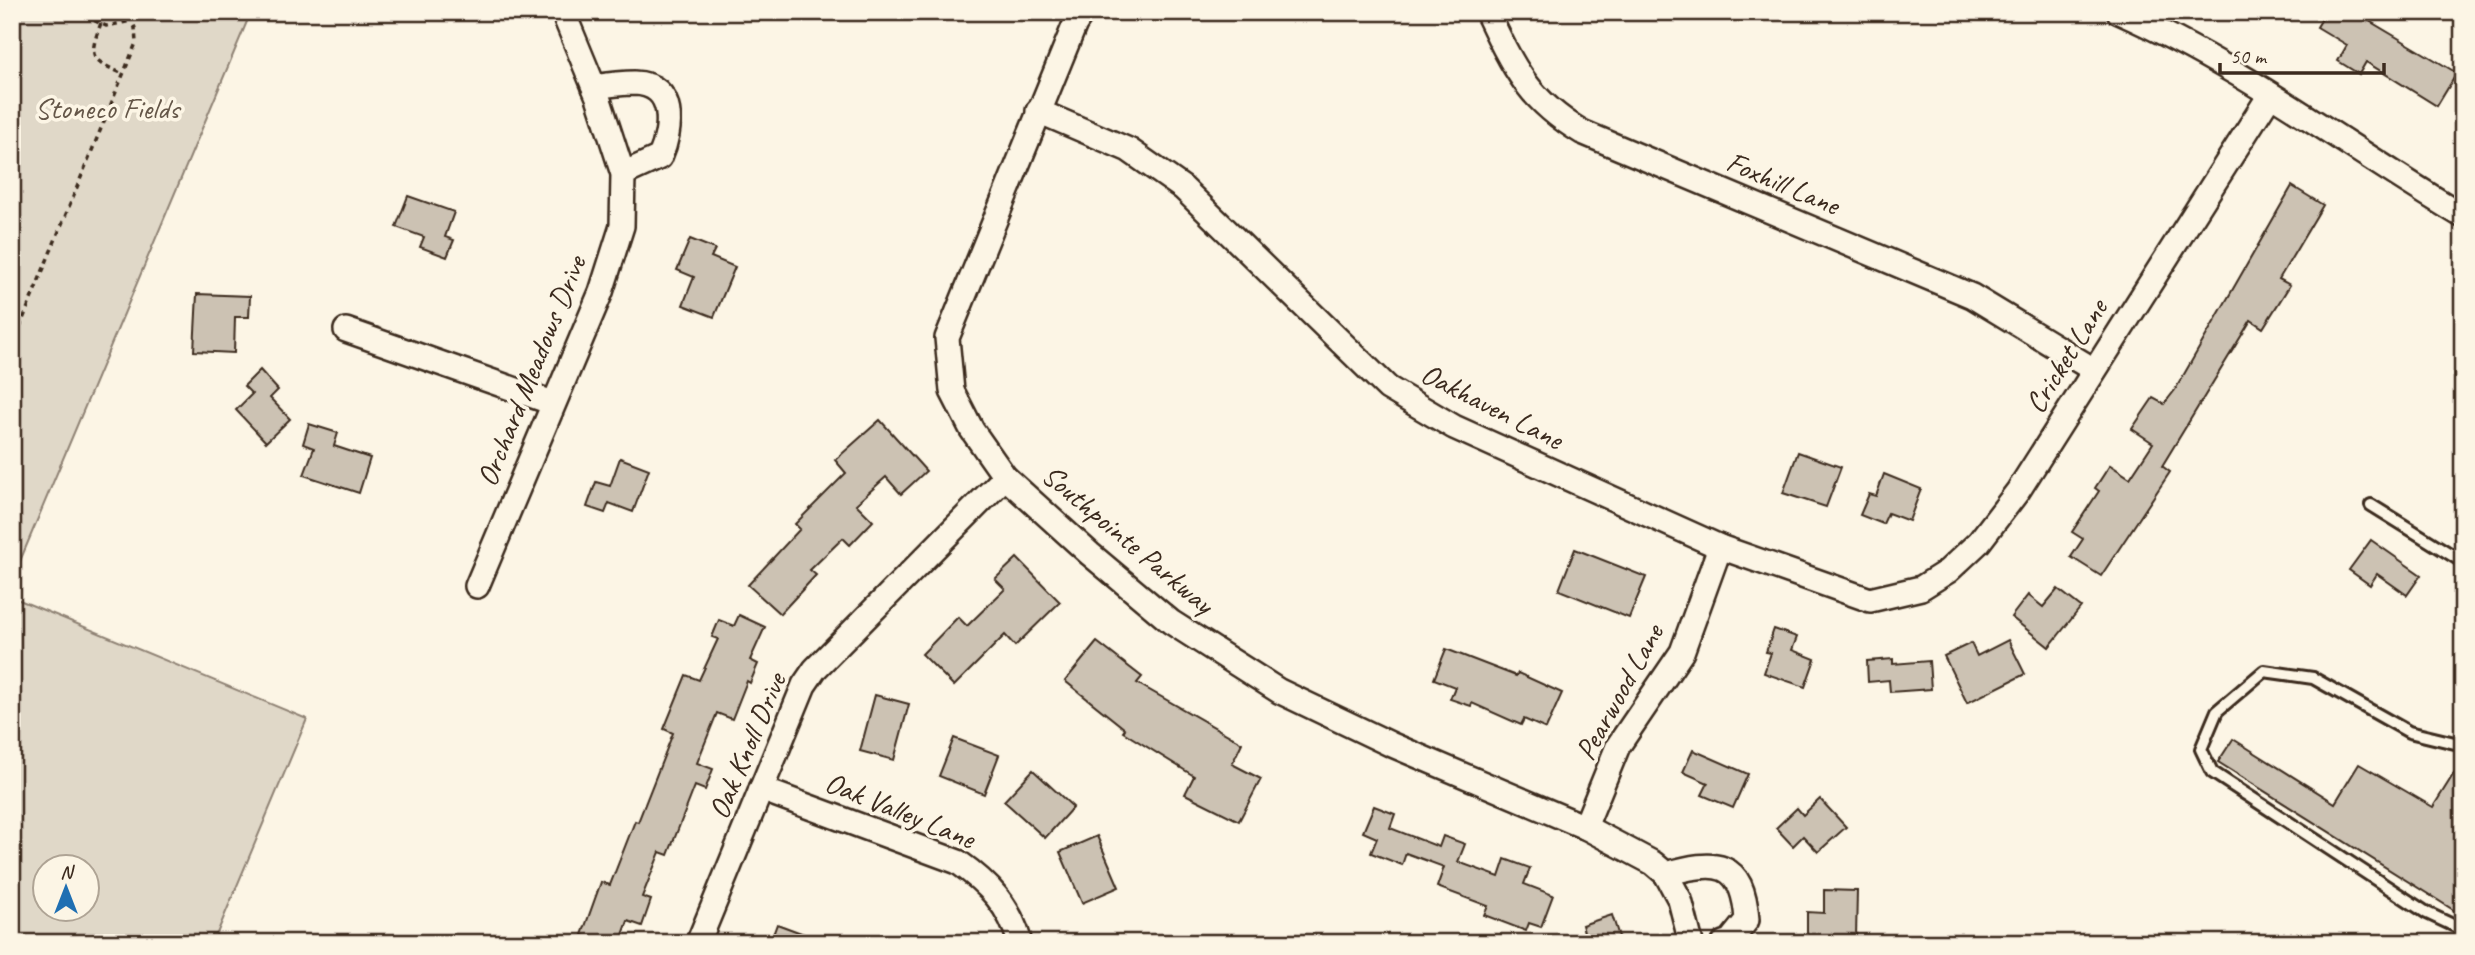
<svg xmlns="http://www.w3.org/2000/svg" width="2475" height="955" font-family="Caveat,sans-serif">
<style>
.green{fill:#e0d8c8;stroke:#8e8173;stroke-width:2;fill-rule:evenodd}
.building{fill:#ccc2b3;stroke:#3b2a1e;stroke-width:2}
.lines{fill:none;stroke-linecap:round;stroke-linejoin:round}
.lane-casing{stroke:#3b2a1e;stroke-width:16}
.street-casing{stroke:#3b2a1e;stroke-width:28}
.path{stroke:#3b2a1e;stroke-width:3.5;stroke-dasharray:5 5;stroke-linecap:butt}
.lane{stroke:#fcf5e5;stroke-width:10}
.street{stroke:#fcf5e5;stroke-width:23}
.labels{text-anchor:middle;stroke-width:7;stroke-linejoin:round;paint-order:stroke}
.park-label{font-size:30px;fill:#645648;stroke:#fcf5e5}
.street-label{font-size:30px;fill:#3b2a1e;stroke:#fcf5e5}
</style>
<rect width="100%" height="100%" fill="#fcf5e5"/>
<filter id="ink" filterUnits="userSpaceOnUse"><feTurbulence type="fractalNoise" baseFrequency=".0143" numOctaves="2"/><feDisplacementMap in="SourceGraphic" scale="14" xChannelSelector="R" yChannelSelector="G"/><feConvolveMatrix kernelMatrix="1 2 1 2 8 2 1 2 1" color-interpolation-filters="sRGB"/></filter>
<g filter="url(#ink)">
<g class="green">
<path d="M12,12H251L12,580Z"/>
<path d="M12,597L307,719L213,943H12ZM46,867H88V909H46Z"/>
</g>
<g class="building">
<path d="M2326,12H2354L2457,73L2437,106L2366,62L2359,74L2338,61L2347,45L2317,27Z"/>
<path d="M2292,186L2323,205L2279,279L2290,285L2263,328L2251,320L2162,466L2170,472L2101,576L2071,557L2083,539L2072,532L2099,491L2095,488L2110,465L2130,478L2153,443L2132,429L2153,398L2164,404L2175,390Z"/>
<path d="M408,196L454,212L445,237L454,240L447,257L420,247L424,237L396,227Z"/>
<path d="M690,239L715,249L711,257L735,267L714,317L683,305L694,277L677,270Z"/>
<path d="M197,294L250,296L249,317H235L234,353L194,351Z"/>
<path d="M260,370L278,390L270,398L290,419L266,442L236,410L252,394L244,386Z"/>
<path d="M880,420L926,471L901,494L886,477L856,504L873,521L850,545L843,538L810,570L816,575L780,614L748,585L800,529L795,524L846,473L835,460Z"/>
<path d="M309,424L338,433L334,446L370,458L359,493L304,475L314,448L303,444Z"/>
<path d="M1798,452L1841,467L1826,507L1783,493Z"/>
<path d="M620,458L649,469L633,512L609,503L605,513L587,507L596,482L610,486Z"/>
<path d="M1884,474L1921,489L1909,521L1888,513L1883,524L1860,515L1869,494L1876,496Z"/>
<path d="M2371,540L2421,575L2407,595L2377,574L2370,585L2349,570Z"/>
<path d="M1575,549L1646,577L1629,618L1559,590Z"/>
<path d="M1017,558L1060,602L1015,646L1005,635L954,686L922,654L958,617L967,626L1005,589L995,579Z"/>
<path d="M2058,589L2081,607L2049,647L2011,617L2028,595L2043,607Z"/>
<path d="M739,615L765,627L750,660L758,664L750,683L747,681L732,719L717,713L697,763L713,769L705,790L695,786L668,855L660,852L642,897L651,900L642,926L628,921L620,943H602L582,935L601,882L610,885L635,821L638,822L673,733L664,729L686,675L699,680L718,639L712,637L719,620L734,626Z"/>
<path d="M1774,629L1797,637L1792,650L1815,659L1805,687L1764,673L1771,653L1766,652Z"/>
<path d="M2008,640L2025,674L1967,703L1944,656L1971,643L1977,656Z"/>
<path d="M1097,642L1142,677L1137,683L1242,743L1232,764L1261,779L1239,821L1185,794L1194,776L1123,732L1125,729L1065,681Z"/>
<path d="M1446,649L1516,676L1518,673L1562,693L1546,729L1524,719L1521,725L1472,703L1471,706L1450,699L1455,687L1434,679Z"/>
<path d="M1893,659V664L1929,661L1931,689L1890,692L1889,680L1868,682L1867,661Z"/>
<path d="M875,695L909,704L894,760L860,751Z"/>
<path d="M954,738L999,755L984,794L939,776Z"/>
<path d="M2233,739L2335,803L2359,764L2433,807L2463,759V916L2218,762Z"/>
<path d="M1693,750L1748,774L1733,808L1702,795L1708,783L1683,772Z"/>
<path d="M1033,770L1073,807L1045,838L1004,801Z"/>
<path d="M1820,799L1846,827L1818,852L1803,836L1793,846L1776,828L1797,808L1803,815Z"/>
<path d="M1374,806L1395,814L1390,828L1439,847L1443,836L1465,844L1458,862L1499,877L1505,859L1530,868L1524,884L1553,895L1541,927L1529,923L1526,931L1484,915L1488,906L1437,887L1444,867L1406,853L1402,865L1371,853L1377,838L1363,832Z"/>
<path d="M1097,836L1119,887L1082,903L1060,852Z"/>
<path d="M1824,890L1857,891L1856,937L1807,936V912L1824,913Z"/>
<path d="M1612,915L1621,943H1587L1582,925Z"/>
<path d="M777,924L823,941V943H770Z"/>
</g>
<g class="lines">
<defs>
<g id="lane">
<path d="M2371,505L2463,562"/>
<path d="M2463,745L2409,732L2313,678L2264,671L2217,711L2201,749L2212,772L2427,913L2459,928L2463,927"/>
</g>
<g id="street">
<path d="M1083,12L1075,24L947,338L952,391L972,430L1005,477L1090,554L1171,622L1279,691L1390,744L1585,827L1653,863L1666,874L1680,900L1691,943"/>
<path d="M1487,12C1513,67 1528,100 1582,132L1972,296L2094,370"/>
<path d="M2119,12C2241,66 2349,148 2463,216"/>
<path d="M594,87C607,85 621,83 634,83C677,84 672,130 660,157L623,174"/>
<path d="M1038,111L1129,150L1183,188L1388,388L1454,427L1720,547L1870,600L1921,588L1948,571L1979,542L2018,491L2270,95"/>
<path d="M346,330L553,403"/>
<path d="M477,586L601,292L622,226L623,174L598,97L563,12"/>
<path d="M761,789L958,862C989,884 1010,906 1020,943"/>
<path d="M1585,827L1618,746L1682,652L1720,547"/>
<path d="M1666,874C1715,860 1743,859 1747,920L1730,941L1724,943"/>
<path d="M698,943L804,685L815,669L1005,477"/>
</g>
</defs>
<use href="#lane" class="lane-casing"/>
<use href="#street" class="street-casing"/>
<g class="path">
<path d="M76,12L106,26L132,21"/>
<path d="M101,23C88,58 90,59 123,74"/>
<path d="M12,346L136,43L135,28L129,12"/>
</g>
<use href="#lane" class="lane"/>
<use href="#street" class="street"/>
</g>
</g>
<g class="labels">
<g class="park-label">
<text x="107" y="118">Stoneco Fields</text>
</g>
<g class="street-label">
<text transform="translate(1783 183) rotate(23)" y="10">Foxhill Lane</text>
<text transform="translate(2066 356) rotate(-58)" y="10">Cricket Lane</text>
<text transform="translate(531 371) rotate(-68)" y="10">Orchard Meadows Drive</text>
<text transform="translate(1492 406) rotate(27)" y="10">Oakhaven Lane</text>
<text transform="translate(1128 539) rotate(40)" y="10">Southpointe Parkway</text>
<text transform="translate(1619 692) rotate(-61)" y="10">Pearwood Lane</text>
<text transform="translate(747 746) rotate(-67)" y="10">Oak Knoll Drive</text>
<text transform="translate(900 810) rotate(22)" y="10">Oak Valley Lane</text>
</g>
</g>
<rect width="2475" height="955" fill="none" stroke="#fcf5e5" stroke-width="42"/>
<rect x="21" y="21" width="2433" height="913" fill="none" stroke="#3b2a1e" stroke-width="2.5" filter="url(#ink)"/>
<g transform="translate(66 888)"><circle r="33" fill="#fcf5e5" stroke="#afa495" stroke-width="2"/>
<path d="M0-5L12 26L0 18L-12 26Z" fill="#1f6fb2"/>
<text y="-10" font-size="19" font-weight="bold" text-anchor="middle" fill="#3b2a1e">N</text>
</g>
<path d="M2220 63v10h164v-10" fill="none" stroke="#3b2a1e" stroke-width="3.5"/>
<text x="2230" y="63" font-size="21" fill="#3b2a1e" stroke="#fcf5e5" stroke-width="5" paint-order="stroke">50 m</text>
</svg>
